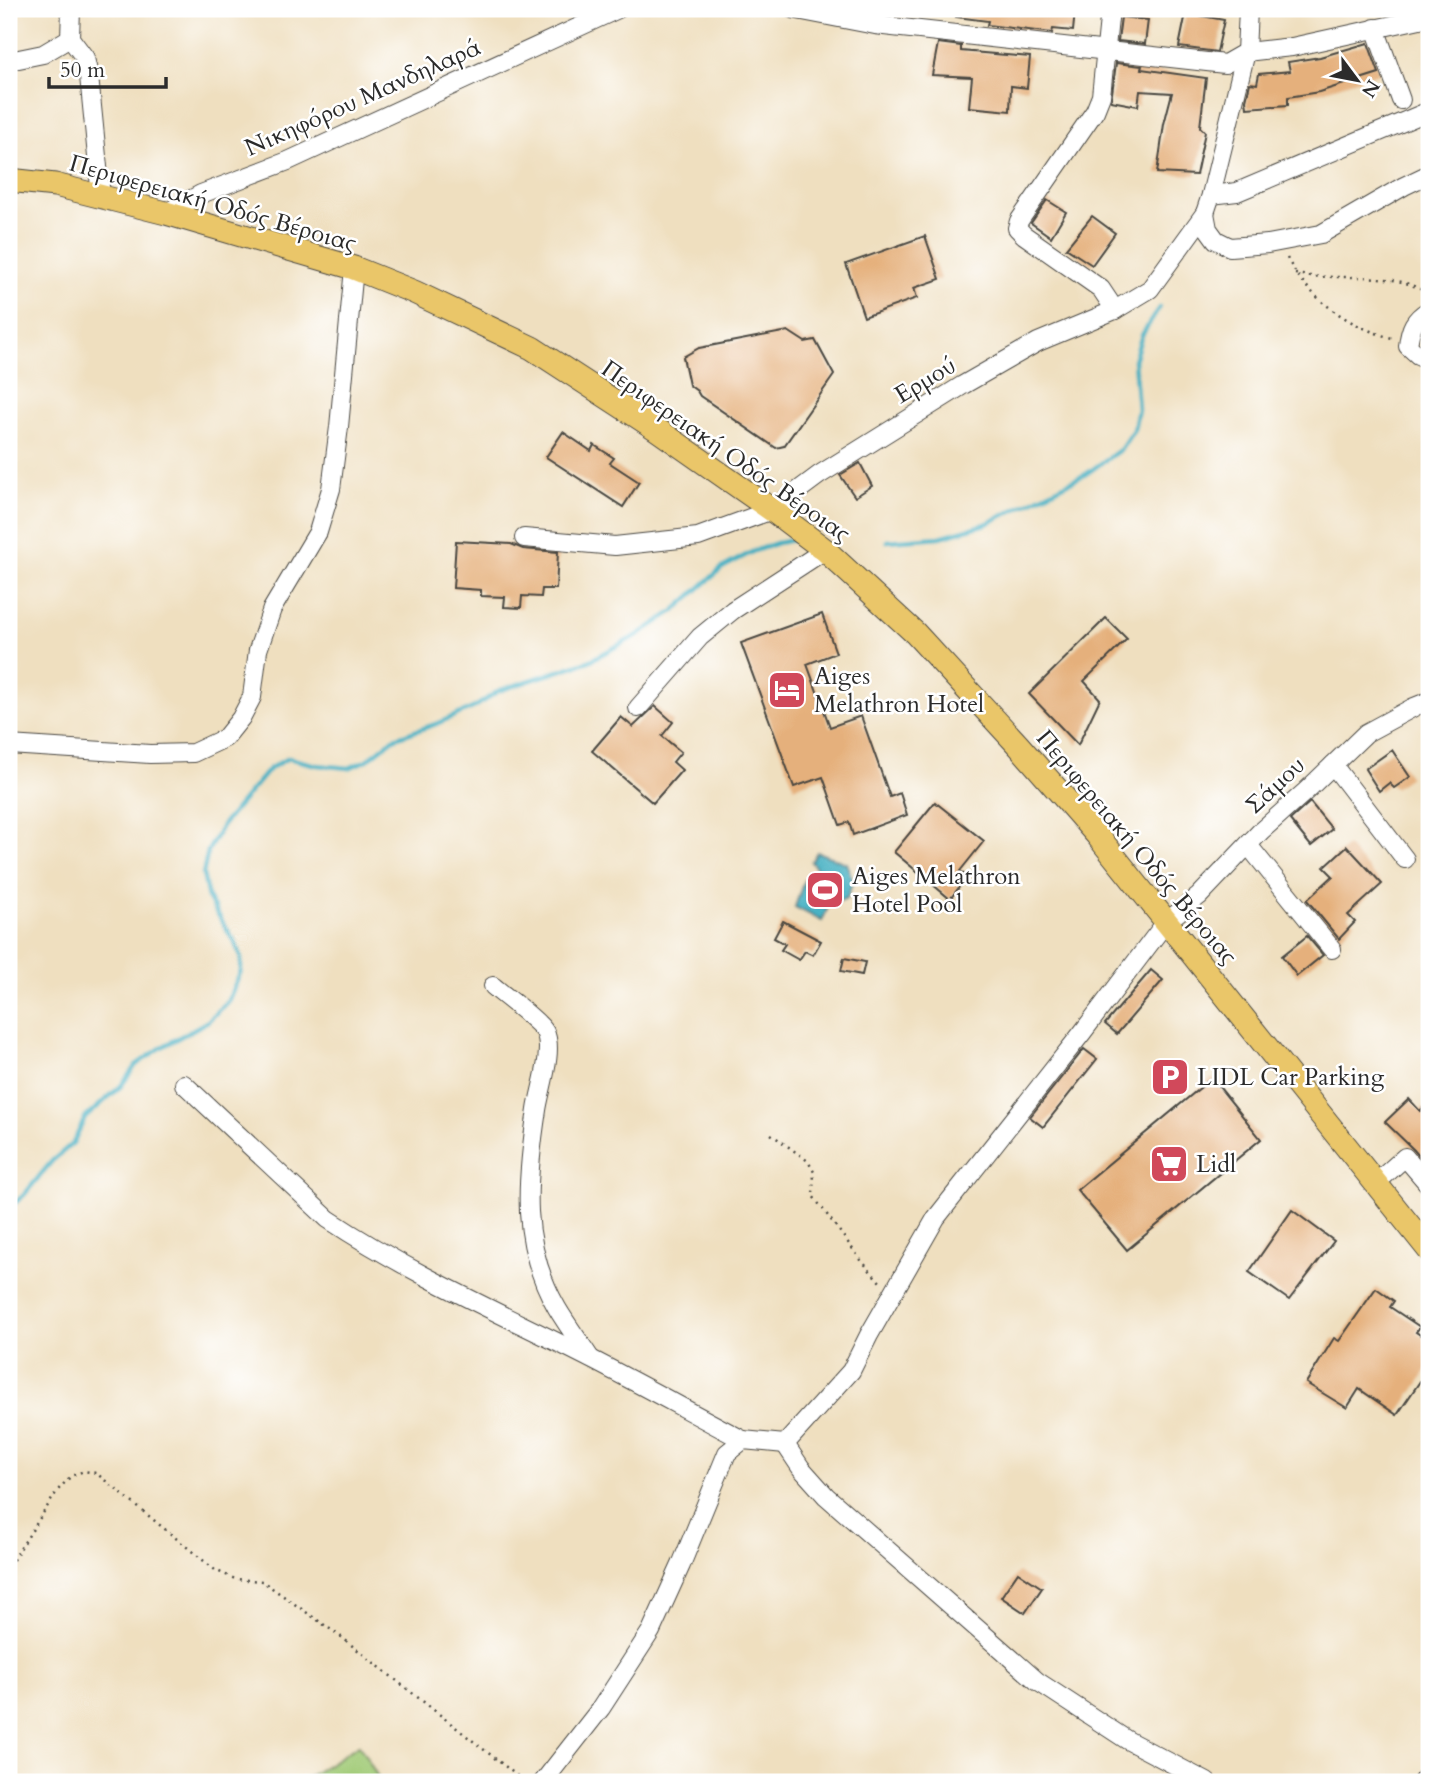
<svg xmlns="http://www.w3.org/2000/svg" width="1438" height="1791" font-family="Cardo,serif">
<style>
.green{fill:#a1cb77;stroke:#667b51;stroke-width:2}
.water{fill:#43afc1;stroke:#376d76;stroke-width:2}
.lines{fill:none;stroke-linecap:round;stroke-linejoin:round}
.stream{stroke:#43afc1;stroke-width:4.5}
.building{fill:#e5b07c}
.minor-casing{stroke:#484641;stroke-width:20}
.major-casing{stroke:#484641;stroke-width:25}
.path{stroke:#484641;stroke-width:2.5;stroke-dasharray:2 5;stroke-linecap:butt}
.minor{stroke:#fff;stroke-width:18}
.major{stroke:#eac669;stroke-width:23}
.labels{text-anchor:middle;stroke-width:5;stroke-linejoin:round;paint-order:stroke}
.street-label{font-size:24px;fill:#2b2b2b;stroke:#fff}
.poi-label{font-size:24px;fill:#2b2b2b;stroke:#fff;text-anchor:start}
</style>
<rect width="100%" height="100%" fill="#fff"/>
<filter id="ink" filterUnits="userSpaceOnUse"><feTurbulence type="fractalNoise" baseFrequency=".0143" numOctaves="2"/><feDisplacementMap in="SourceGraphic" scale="14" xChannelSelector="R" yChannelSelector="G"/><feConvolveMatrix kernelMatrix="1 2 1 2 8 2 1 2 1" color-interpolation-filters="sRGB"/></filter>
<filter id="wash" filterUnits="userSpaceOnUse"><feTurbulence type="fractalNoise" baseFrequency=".00686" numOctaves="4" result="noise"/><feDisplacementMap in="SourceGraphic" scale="28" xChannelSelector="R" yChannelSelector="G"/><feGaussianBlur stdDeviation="1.57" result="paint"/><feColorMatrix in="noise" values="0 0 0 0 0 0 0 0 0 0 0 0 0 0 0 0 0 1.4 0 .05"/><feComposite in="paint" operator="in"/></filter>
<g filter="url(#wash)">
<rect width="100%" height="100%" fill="#efdfbf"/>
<path class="green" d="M359,1745L381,1782H300Z"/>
<path class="water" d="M817,852L846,863L853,881L847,898L829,905L822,921L795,907L804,880L814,878L817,869L811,862Z"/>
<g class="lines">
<g class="stream">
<path d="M887,541L940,537L986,524L1086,474L1121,449L1134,429L1138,409L1134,360L1142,335L1159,308"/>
<path d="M9,1208L24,1195L52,1161L73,1143L85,1118L121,1086L136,1065L162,1047L208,1021L228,1001L241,971V957L234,941L208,898L203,874L208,851L223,824L269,769L288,758L317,765L349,768L367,760L395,738L436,724L475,707L498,691L589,661L638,635L674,611L722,568L754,551L777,543L793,540"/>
</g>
</g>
<g id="blocks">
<g class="building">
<path d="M957,9H1056L1075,11L1073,31L1053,29L1052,33L987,25L988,21L956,17Z"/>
<path d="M1186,13L1224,20L1217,52L1179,47Z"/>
<path d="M1121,17L1148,20L1145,44L1118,41Z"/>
<path d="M938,43L961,46V51L1030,57L1027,88L1011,86L1010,111L969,107L972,77L932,75Z"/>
<path d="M1368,43L1379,73L1319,92L1288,97V105L1247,108L1246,100L1250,83L1257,84L1259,74L1290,71L1288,62L1320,57Z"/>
<path d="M1116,63L1142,66L1141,69L1206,78L1200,127L1205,132L1196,175L1157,173L1164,124L1172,93L1140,91L1138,106L1111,101Z"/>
<path d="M1047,200L1066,212L1051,237L1031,223Z"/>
<path d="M1092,216L1115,233L1092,265L1066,248Z"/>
<path d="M925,236L940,279L914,288L917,298L864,317L846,264Z"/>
<path d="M788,331L805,342L815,340L834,375L784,446L776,448L700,396L697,391L689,385L683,357L699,348Z"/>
<path d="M563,432L591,451L594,445L614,458L610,463L639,482L623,507L546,457Z"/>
<path d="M860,463L872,486L855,497L840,475Z"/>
<path d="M456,541L511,544L523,549L558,552L556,589H542L541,597L522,596L521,608L504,607L505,597L481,596V590L453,588Z"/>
<path d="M822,614L836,653L807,664L830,727L861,716L890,797L900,793L907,815L853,835L849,822L840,825L823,777L794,787L741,643Z"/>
<path d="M1106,618L1127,639L1084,681L1100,699L1078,745L1029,694Z"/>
<path d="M655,706L673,722L662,736L681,752L673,762L682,770L653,803L592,751L621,717L633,727Z"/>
<path d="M1392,750L1410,777L1394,788L1389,783L1379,791L1365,769Z"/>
<path d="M935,802L984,841L960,871L967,877L950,899L894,852Z"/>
<path d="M1310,802L1332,829L1311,846L1290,820Z"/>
<path d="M1347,846L1382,884L1348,915L1355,922L1339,939L1307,900L1333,876L1324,867Z"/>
<path d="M783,921L821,941L813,955L805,951L799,960L781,950L785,944L774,938Z"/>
<path d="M1307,936L1323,955L1297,976L1282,956Z"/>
<path d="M844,958L865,962L862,975L841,971Z"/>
<path d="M1151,970L1163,980L1117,1034L1105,1024Z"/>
<path d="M1084,1049L1097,1059L1043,1127L1030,1117Z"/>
<path d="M1212,1078L1261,1139L1127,1250L1077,1190Z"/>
<path d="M1409,1099L1420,1111L1429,1102V1168L1414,1150L1385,1122Z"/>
<path d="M1292,1210L1334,1241L1289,1300L1249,1272Z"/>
<path d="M1376,1288L1394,1301L1390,1307L1420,1327L1416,1332L1429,1341V1368L1397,1415L1359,1389L1347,1408L1306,1383L1334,1338L1339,1341Z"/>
<path d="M1018,1572L1042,1588L1025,1613L1001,1597Z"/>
</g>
</g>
</g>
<g filter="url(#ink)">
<use href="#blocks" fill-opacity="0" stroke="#484641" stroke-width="2"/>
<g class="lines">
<defs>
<g id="minor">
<path d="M71,9L70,38L85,58L89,76L101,197"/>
<path d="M792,9L875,25L1225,64L1246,52L1292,47L1429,17"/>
<path d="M1110,9L1101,96L1095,111L1019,221L1017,228L1024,235L1101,289L1115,310"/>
<path d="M1375,28L1401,100"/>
<path d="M9,61L43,54L70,38"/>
<path d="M1211,195L1237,192L1429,111"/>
<path d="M166,213L201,194L288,161L618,9"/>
<path d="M1205,213L1208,229L1216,240L1230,247L1268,244L1321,234L1404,186L1429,174"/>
<path d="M1429,310C1414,319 1410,328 1408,346L1418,355L1429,360"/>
<path d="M524,538L615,546L698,537L772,510L819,475L963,385L1038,342L1115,310L1150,289L1205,213L1211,195L1246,52L1248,9"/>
<path d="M638,708L700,637L733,610L825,550"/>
<path d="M9,745L150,754L193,753L225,738L241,718L252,697L258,650L272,609L318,532L331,489L339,427L354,268"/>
<path d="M1333,765L1405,859"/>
<path d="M1248,845L1332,949"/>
<path d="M493,986C503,995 540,1022 545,1032C554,1051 540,1089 537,1110C526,1181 520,1244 557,1308C567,1325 579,1341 590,1358"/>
<path d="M184,1084L328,1219C406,1271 493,1310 577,1352C633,1380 688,1411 743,1440"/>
<path d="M1376,1183L1405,1157L1429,1185"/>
<path d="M785,1444L801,1468L826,1496L1037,1681L1127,1740L1207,1782"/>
<path d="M543,1782L601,1708L651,1631L681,1565L727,1453L743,1440L785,1444L851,1371L869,1335L936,1218L1082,1033L1166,922L1199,896L1261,831L1306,791L1366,733L1414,707L1429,701"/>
<path d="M1422,1782L1429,1773"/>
</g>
<path id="major" d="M9,180L55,185L166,213L354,268L414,292L532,348L655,428L772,510L825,550L915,633L1019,746L1097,835L1429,1250"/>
</defs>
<use href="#minor" class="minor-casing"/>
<use href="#major" class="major-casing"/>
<g class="path">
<path d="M1287,258C1307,297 1349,327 1392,338"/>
<path d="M1295,274C1337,282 1392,268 1428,294"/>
<path d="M771,1134L808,1161L814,1172L813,1196L861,1260L880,1282"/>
<path d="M9,1566L58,1490L71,1476L84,1471L96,1473L215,1570L235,1579L262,1581L340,1636L525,1782"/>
</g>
<use href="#minor" class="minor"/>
<use href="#major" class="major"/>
</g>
</g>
<defs>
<symbol id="hotel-square" viewBox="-11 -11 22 22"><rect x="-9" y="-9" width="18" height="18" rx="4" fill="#d1495b" stroke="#fff"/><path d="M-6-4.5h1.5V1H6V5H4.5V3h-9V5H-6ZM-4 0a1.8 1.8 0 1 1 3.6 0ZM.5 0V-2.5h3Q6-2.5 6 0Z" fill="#fff"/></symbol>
<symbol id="stadium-square" viewBox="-11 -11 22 22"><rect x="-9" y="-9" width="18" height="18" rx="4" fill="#d1495b" stroke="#fff"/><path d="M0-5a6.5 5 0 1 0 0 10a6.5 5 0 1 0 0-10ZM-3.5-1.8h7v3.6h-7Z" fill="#fff"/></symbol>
<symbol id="parking-square" viewBox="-11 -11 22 22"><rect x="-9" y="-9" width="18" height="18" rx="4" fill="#d1495b" stroke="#fff"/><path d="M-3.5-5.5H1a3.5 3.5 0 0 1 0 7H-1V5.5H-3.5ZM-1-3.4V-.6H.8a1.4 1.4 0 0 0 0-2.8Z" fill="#fff"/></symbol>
<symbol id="supermarket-square" viewBox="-11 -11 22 22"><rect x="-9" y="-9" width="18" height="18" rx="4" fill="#d1495b" stroke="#fff"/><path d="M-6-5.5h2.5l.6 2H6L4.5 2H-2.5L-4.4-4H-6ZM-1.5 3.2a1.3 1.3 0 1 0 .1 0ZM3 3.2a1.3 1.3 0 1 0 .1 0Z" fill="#fff"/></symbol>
</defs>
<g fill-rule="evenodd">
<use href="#hotel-square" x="765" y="668" width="44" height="44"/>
<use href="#stadium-square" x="803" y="868" width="44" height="44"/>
<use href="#parking-square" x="1148" y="1055" width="44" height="44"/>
<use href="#supermarket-square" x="1147" y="1142" width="44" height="44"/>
</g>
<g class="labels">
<g class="street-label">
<text transform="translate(363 97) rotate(-24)" y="8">Νικηφόρου Μανδηλαρά</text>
<text transform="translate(213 203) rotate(16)" y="8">Περιφερειακή Οδός Βέροιας</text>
<text transform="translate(925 380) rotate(-31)" y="8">Ερμού</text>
<text transform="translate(726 451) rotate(35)" y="8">Περιφερειακή Οδός Βέροιας</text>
<text transform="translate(1275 785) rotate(-43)" y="8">Σάμου</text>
<text transform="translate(1137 847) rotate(50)" y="8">Περιφερειακή Οδός Βέροιας</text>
</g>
<g class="poi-label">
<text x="814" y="684">Aiges<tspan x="814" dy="28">Melathron Hotel</tspan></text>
<text x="852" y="884">Aiges Melathron<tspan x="852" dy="28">Hotel Pool</tspan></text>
<text x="1197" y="1085">LIDL Car Parking</text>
<text x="1196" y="1172">Lidl</text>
</g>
</g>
<rect width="1438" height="1791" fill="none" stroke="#fff" stroke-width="35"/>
<g transform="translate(1357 80) rotate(122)" stroke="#ffffff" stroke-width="5" paint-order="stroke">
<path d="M0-5L12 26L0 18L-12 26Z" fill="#2b2b2b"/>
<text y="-10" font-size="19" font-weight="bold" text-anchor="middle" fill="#2b2b2b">N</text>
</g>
<path d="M49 77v10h117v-10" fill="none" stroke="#2b2b2b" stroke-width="3.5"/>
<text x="60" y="77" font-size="21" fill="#2b2b2b" stroke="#ffffff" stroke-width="5" paint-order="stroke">50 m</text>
</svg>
